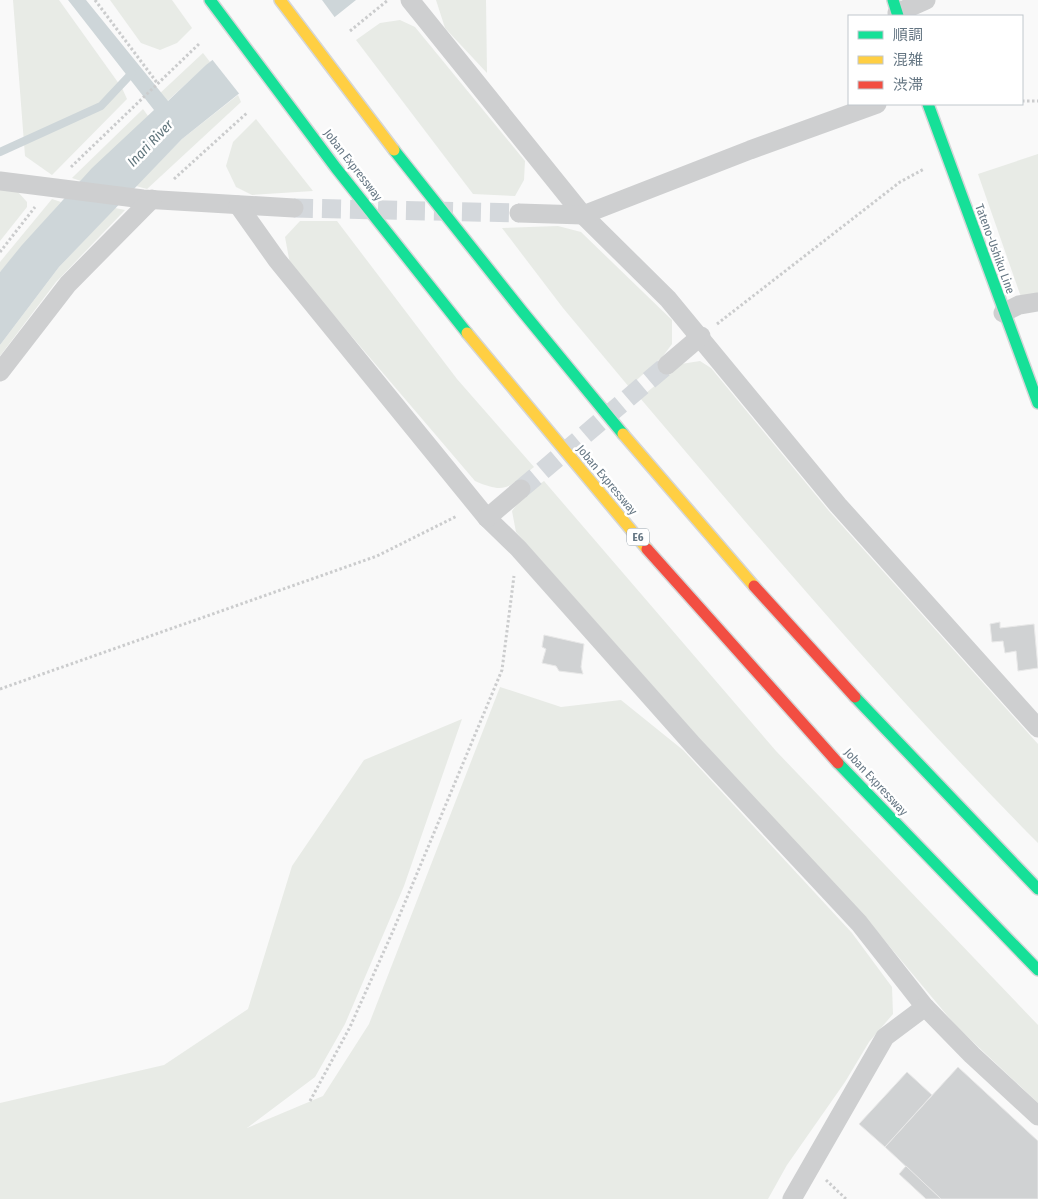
<svg xmlns="http://www.w3.org/2000/svg" width="1038" height="1199" font-family="'Fira Sans Condensed','Noto Sans JP',sans-serif">
<style>
.green{fill:#e8ebe6}
.water{fill:#ced6d9}
.pier{fill:#f9f9f9}
.lines{fill:none;stroke-linecap:round;stroke-linejoin:round}
.stream{stroke:#ced6d9;stroke-width:8}
.building{fill:#d0d2d3;stroke:#e8e8e8}
.street-tunnel{stroke:#d4d8dc;stroke-width:19;stroke-dasharray:19 9;stroke-linecap:butt}
.fast-casing{stroke:#d5d6d7;stroke-width:14}
.slow-casing{stroke:#d5d6d7;stroke-width:14}
.jam-casing{stroke:#d5d6d7;stroke-width:14}
.path{stroke:#cbcccd;stroke-width:3;stroke-dasharray:2.5 2.5;stroke-linecap:butt}
.street{stroke:#cecfd0;stroke-width:19}
.fast{stroke:#16e098;stroke-width:11}
.slow{stroke:#ffcf43;stroke-width:11}
.jam{stroke:#f24e42;stroke-width:11}
.labels{text-anchor:middle;stroke-width:5;stroke-linejoin:round;paint-order:stroke}
.shield{fill:#fff;stroke:#939fa8;stroke-width:1}
.shield-label{font-size:11px;font-weight:bold;fill:#657683}
.street-label{font-size:12px;fill:#657683;stroke:#fff}
.water-label{font-size:14px;font-style:italic;fill:#60757c;stroke:#fff}
</style>
<rect width="100%" height="100%" fill="#f9f9f9"/>
<g class="green">
<path d="M13,0H59L122,88L127,99L52,175L25,156Z"/>
<path d="M110,0H172L192,28L177,43L160,50L141,43Z"/>
<path d="M436,0H486L487,73L445,28Z"/>
<path d="M400,20L415,27L525,161L524,180L515,196L473,194L356,40L380,23Z"/>
<path d="M203,53L210,62L164,104L157,96Z"/>
<path d="M238,95L241,102L147,189L136,186L182,139Z"/>
<path d="M143,109L148,116L81,181L72,178Z"/>
<path d="M256,119L313,191L252,195L236,187L226,166L233,142Z"/>
<path d="M1038,154V293L1021,297L978,174Z"/>
<path d="M0,189L17,191L27,202V207L0,241Z"/>
<path d="M52,199L61,202L0,272V262Z"/>
<path d="M115,208L125,210L56,282L0,356V345L59,267Z"/>
<path d="M300,221H337L457,379L534,467C508,487 507,495 475,481L290,264L285,237Z"/>
<path d="M558,226L581,232L672,320V344L663,356L629,387L563,308L502,228Z"/>
<path d="M700,361L711,368L829,511L1038,744V843C898,702 769,550 640,398L681,364Z"/>
<path d="M544,481L776,751L1038,1025V1103L956,1026L875,929L717,758L516,532L512,511L524,495Z"/>
<path d="M500,687L561,707L621,700L683,750L852,933L892,987L893,1014L869,1042L845,1082L787,1165L768,1199H0V1103L164,1065L248,1009L292,866L364,760L462,719L404,886L345,1024L315,1077L247,1128L323,1096L369,1024Z"/>
</g>
<path class="water" d="M68,0H86L168,101L206,65L289,0H356L182,139L59,267L0,345V272L22,245L92,168L154,110Z"/>
<path class="pier" d="M285,0H322L336,19L241,96L211,58Z"/>
<g class="lines">
<path class="stream" d="M0,152L101,106L132,73"/>
</g>
<g class="building">
<path d="M1000,622V628L1034,624L1038,668L1018,671L1016,651L1005,653L1003,641L992,642L990,624Z"/>
<path d="M544,635L584,644L581,667L583,674L559,671L556,666L542,663L546,649L542,647Z"/>
<path d="M958,1067L1038,1141V1199H941L885,1147Z"/>
<path d="M907,1072L932,1095L885,1147L859,1124Z"/>
<path d="M906,1166L941,1199H926L899,1174Z"/>
</g>
<g class="lines">
<g class="street-tunnel">
<path d="M294,208L519,213"/>
<path d="M521,489L667,365"/>
</g>
<defs>
<g id="fast">
<path d="M210,0L336,168L467,333"/>
<path d="M893,0L898,16"/>
<path d="M928,104L1038,403"/>
<path d="M394,150L522,311L623,434"/>
<path d="M855,697L1038,889"/>
<path d="M838,763L1038,970"/>
</g>
<g id="slow">
<path d="M280,0L394,150"/>
<path d="M467,333L647,549"/>
<path d="M623,434L754,586"/>
</g>
<g id="jam">
<path d="M647,549L838,763"/>
<path d="M754,586L855,697"/>
</g>
</defs>
<use href="#fast" class="fast-casing"/>
<use href="#slow" class="slow-casing"/>
<use href="#jam" class="jam-casing"/>
<g class="path">
<path d="M95,0L158,84"/>
<path d="M350,31L388,0"/>
<path d="M1022,101H1038"/>
<path d="M71,167L200,43"/>
<path d="M174,179L248,112"/>
<path d="M0,252L35,207"/>
<path d="M717,324L900,182L924,169"/>
<path d="M0,689L377,556L457,516"/>
<path d="M310,1101L350,1027L393,931L502,670L514,576"/>
<path d="M826,1180L846,1199"/>
</g>
<g class="street">
<path d="M410,0L583,215L668,299L838,505L1038,728"/>
<path d="M897,13L926,0"/>
<path d="M0,181L143,199L294,208"/>
<path d="M238,205L277,260L487,518L518,548L694,746L859,923L925,1007L972,1055L1038,1116"/>
<path d="M519,213L583,215L750,150L877,104"/>
<path d="M1003,313L1019,305L1038,302"/>
<path d="M667,365L701,336"/>
<path d="M0,372L68,284L152,199"/>
<path d="M487,518L521,489"/>
<path d="M792,1199L885,1037L925,1007"/>
</g>
<use href="#fast" class="fast"/>
<use href="#slow" class="slow"/>
<use href="#jam" class="jam"/>
</g>
<g class="labels">
<rect class="shield" x="627" y="528.5" width="22" height="17" rx="4"/>
<g class="shield-label">
<text x="638" y="541">E6</text>
</g>
<g class="street-label">
<text transform="translate(353 165) rotate(52)" y="4">Joban Expressway</text>
<text transform="translate(995 249) rotate(70)" y="4">Tateno-Ushiku Line</text>
<text transform="translate(607 480) rotate(50)" y="4">Joban Expressway</text>
<text transform="translate(876 782) rotate(47)" y="4">Joban Expressway</text>
</g>
<g class="water-label">
<text transform="translate(150 143) rotate(-46)" y="5">Inari River</text>
</g>
</g>
<rect x="848" y="15" width="175" height="90" fill="#ffffff" stroke="#c1c8cd"/>
<rect x="858" y="31" width="25" height="8" fill="#16e098" stroke="#c1c8cd"/>
<text x="893" y="40" font-size="15" fill="#657683">順調</text>
<rect x="858" y="56" width="25" height="8" fill="#ffcf43" stroke="#c1c8cd"/>
<text x="893" y="65" font-size="15" fill="#657683">混雑</text>
<rect x="858" y="81" width="25" height="8" fill="#f24e42" stroke="#c1c8cd"/>
<text x="893" y="90" font-size="15" fill="#657683">渋滞</text>
</svg>
